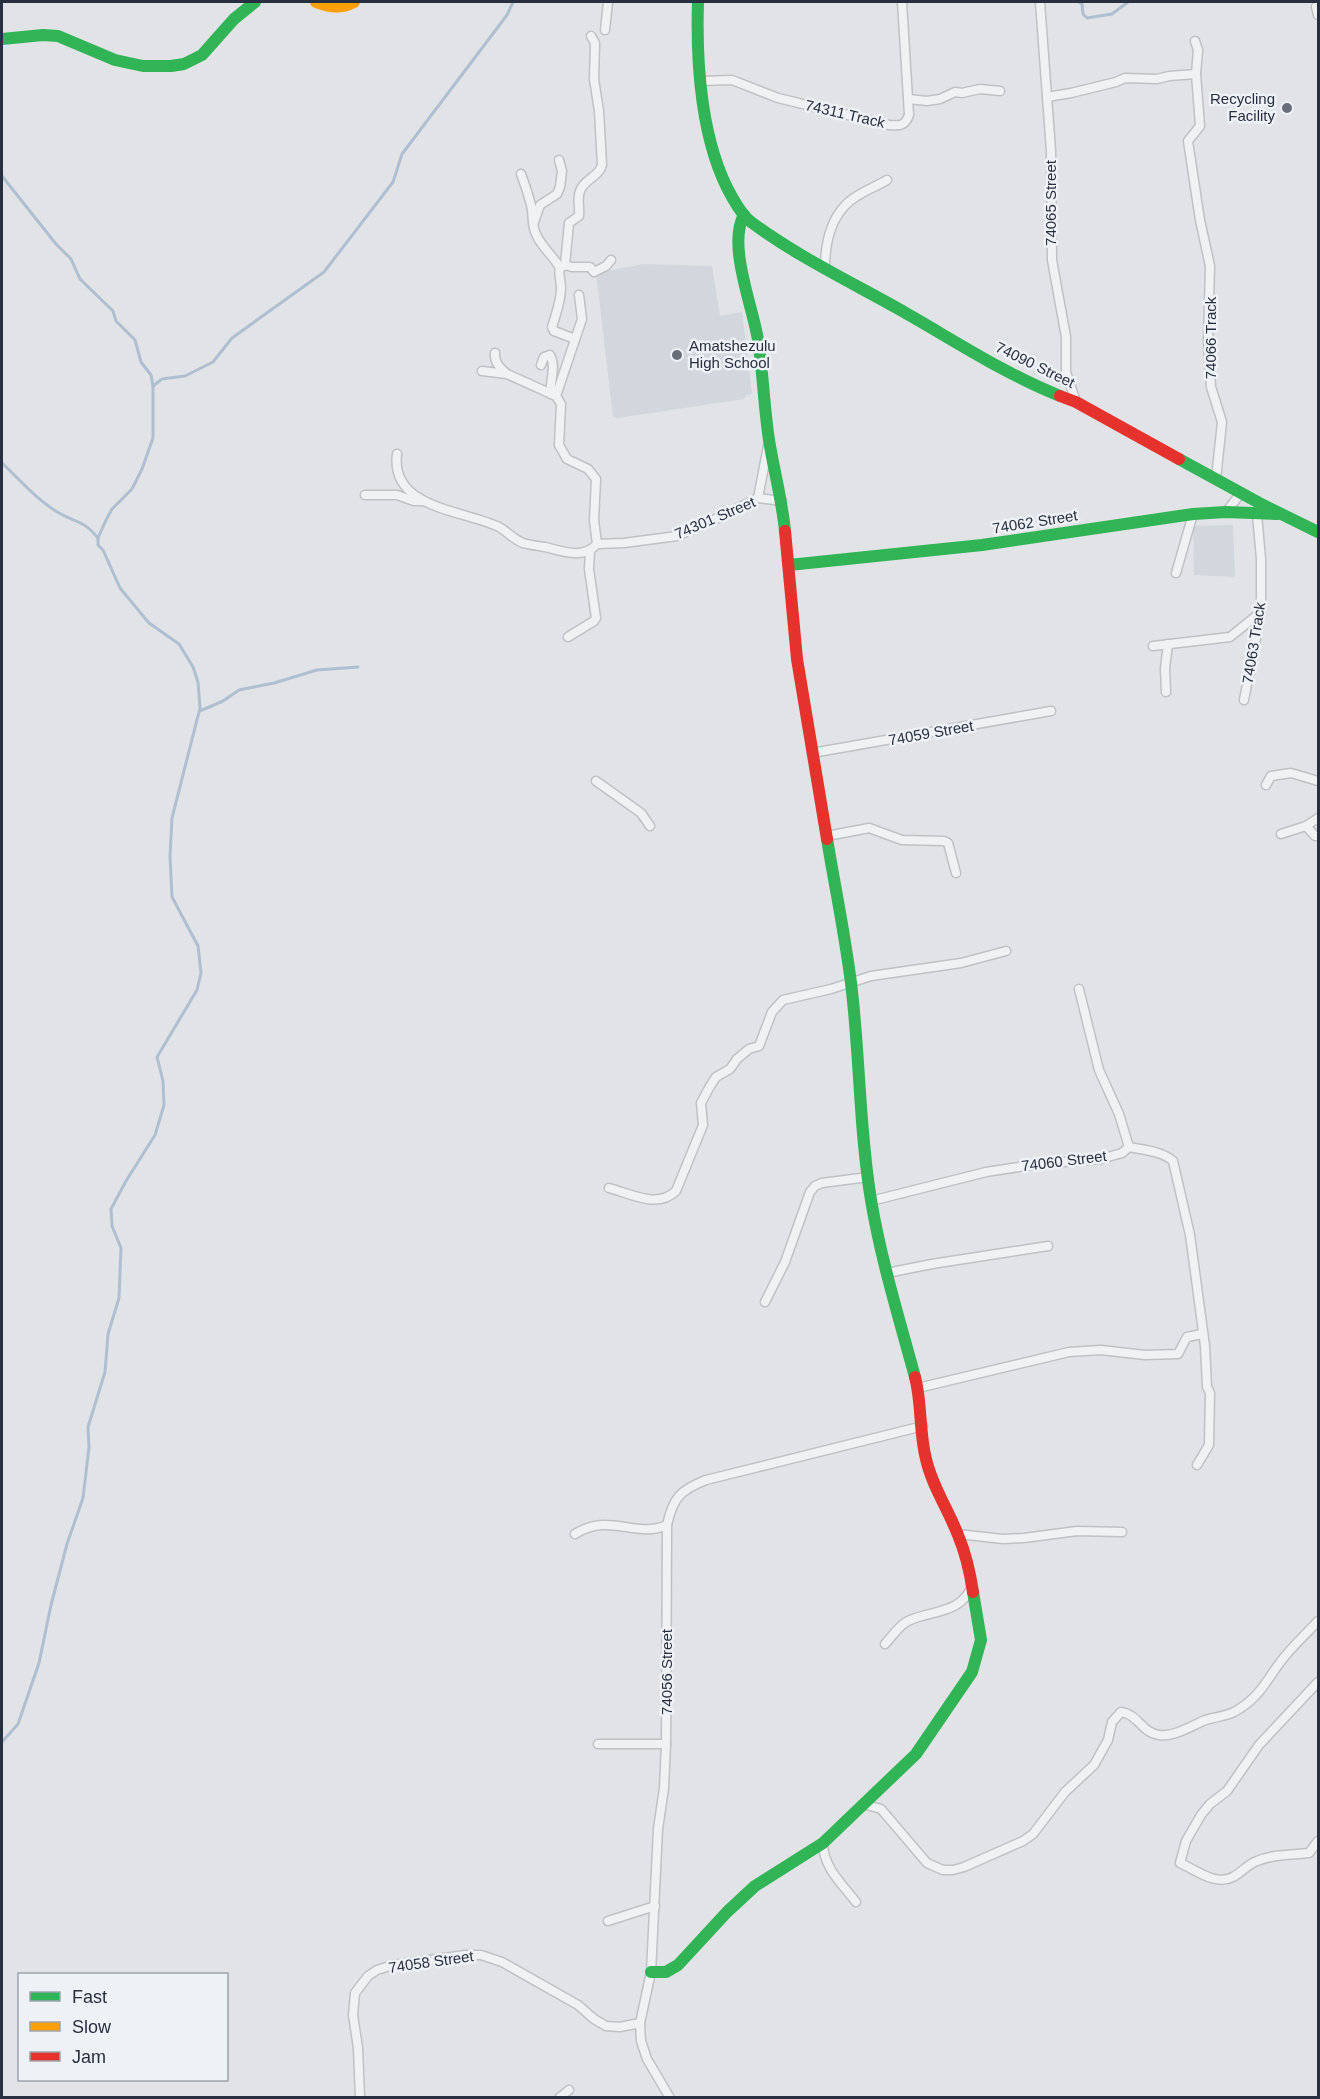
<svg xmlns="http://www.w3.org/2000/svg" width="1320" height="2099" font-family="Helvetica,sans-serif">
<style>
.built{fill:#d2d6dd}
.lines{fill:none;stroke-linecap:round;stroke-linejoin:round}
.stream{stroke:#aebfd2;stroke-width:3}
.street-casing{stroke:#bfc1c4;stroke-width:11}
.street{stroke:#f0f1f3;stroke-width:8}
.fast{stroke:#30b455;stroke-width:12}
.slow{stroke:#ff9f0a;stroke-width:12}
.jam{stroke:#e5322d;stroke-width:12}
.poi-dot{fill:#686e7a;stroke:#eef1f6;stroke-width:2}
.labels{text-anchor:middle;stroke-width:5;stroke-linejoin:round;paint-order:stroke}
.poi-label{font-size:15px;fill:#272f40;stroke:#eef1f6;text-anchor:end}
.street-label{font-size:15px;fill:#272f40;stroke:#eef1f6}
</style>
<rect width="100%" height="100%" fill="#e1e3e6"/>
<g class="built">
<path d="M643,264L712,266L720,316L742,312L752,394L746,395L744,399L618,418L613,417L596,273Z"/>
<path d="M1233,525L1235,577L1194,575L1193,526Z"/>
</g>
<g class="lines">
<g class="stream">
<path d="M1079,2L1082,4L1083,14L1087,18L1112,14L1128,2"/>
<path d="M2,176L56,244L71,259L80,279L113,311L116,321L135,340L141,362L151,375L153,386V438L142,469L132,489L112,509L106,520L98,538V545L103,550L120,588L149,623L179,644L193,667L198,682L200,708L172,818L170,856L172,897L198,946L201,973L197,990L157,1057L163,1081L164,1105L155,1135L126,1181L111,1209L112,1226L121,1248L119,1298L108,1334L105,1372L88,1427L89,1447L83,1498L67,1544L51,1605L39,1663L18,1724L2,1742"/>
<path d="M153,386L162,379L185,376L213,362L232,338L324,272L393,182L402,154L507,15L513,2"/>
<path d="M2,463C20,480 38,501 59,513C78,524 82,519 98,538"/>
<path d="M200,711L223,701L239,690L274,683L317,670L358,667"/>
</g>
<defs>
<g id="street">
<path d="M1040,2L1051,151L1052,260L1066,337V372L1076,402"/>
<path d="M1316,7L1318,15"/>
<path d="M605,30L608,2"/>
<path d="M1195,41L1198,50L1196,74L1200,126L1188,141L1200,220L1210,266L1208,341L1211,387L1222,422L1216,479"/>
<path d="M701,81L732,80L778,98L889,125C900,126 905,126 909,115L902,2"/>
<path d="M1047,97L1071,93L1116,82L1125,78L1157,79L1169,76L1196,74"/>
<path d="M909,99L927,101L940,99L955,92L962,93L980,89L1000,91"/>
<path d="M521,174C525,185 530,199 532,210C533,218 532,226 536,234C541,247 553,255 560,268C558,275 561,280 561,288C561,301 556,314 552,327L554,331L575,339"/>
<path d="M534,222L540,205L557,194L560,187L562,171L559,160"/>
<path d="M565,265L572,267H590L594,272L606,266L611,260"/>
<path d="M560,268L565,265L569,223L579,216C580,209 577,198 580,191C584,179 599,177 602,165L599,111L594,79L595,43L591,36"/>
<path d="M825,268C825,241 832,211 857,196C866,190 877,186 887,180"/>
<path d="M579,295L582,319L556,396L561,404L559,445L567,459L588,469L596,479L594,520L597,544L624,543L677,536L727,514L758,498L782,501"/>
<path d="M495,353C494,362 500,368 507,374"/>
<path d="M541,365L544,357L550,355C557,368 549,380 551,394"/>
<path d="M482,371L507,374L556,396"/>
<path d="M397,454C390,509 464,510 499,527C508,532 513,539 523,543C530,545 538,546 545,547C562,551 583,560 597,544"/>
<path d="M365,495H397L414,501H423"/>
<path d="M758,498L768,446"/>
<path d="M1226,512L1241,493"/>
<path d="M1176,573L1193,514"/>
<path d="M568,637L594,621L596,618L589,569L590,550"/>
<path d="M1153,646L1230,637L1261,612"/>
<path d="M1166,692L1165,668L1168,644"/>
<path d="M1244,700L1261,612V559L1257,514"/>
<path d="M812,753L1051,711"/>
<path d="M596,781L641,813L650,826"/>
<path d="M1266,785L1271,776L1291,773L1318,781"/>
<path d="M1306,826L1315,836H1318"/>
<path d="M1281,834L1306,826L1318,818"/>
<path d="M827,836L869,828L902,840L944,841L948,843L956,873"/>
<path d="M1079,989L1099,1070L1119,1114L1129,1147"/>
<path d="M1129,1147C1143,1150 1162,1151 1173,1161L1190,1235L1205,1346L1207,1387L1210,1393L1209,1445L1197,1465"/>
<path d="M609,1188C632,1194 657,1209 676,1191L703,1125L701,1103L709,1088L716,1077L730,1069L737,1059L749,1049L759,1046L772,1012L783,1000L831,989L871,976L961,963L1006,951"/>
<path d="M871,1201L986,1172L1038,1164L1101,1159L1122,1153L1129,1147"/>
<path d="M887,1273L932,1264L1048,1246"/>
<path d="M765,1302L785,1262L810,1192L815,1186L822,1183L868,1177"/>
<path d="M918,1388L1069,1352L1101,1350L1145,1355L1178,1354L1187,1337L1202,1334"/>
<path d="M575,1534C610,1512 636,1539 667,1525"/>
<path d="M958,1534L1003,1539L1024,1538L1077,1531L1122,1532"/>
<path d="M885,1644C892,1637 899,1625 908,1621C932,1610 961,1614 972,1586"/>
<path d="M1318,1682L1259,1745L1227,1791L1210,1804L1201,1815L1186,1841L1180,1863C1196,1870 1215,1886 1233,1877C1242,1872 1248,1864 1257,1861C1273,1854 1292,1855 1309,1853L1318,1841"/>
<path d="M598,1744H666"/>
<path d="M863,1804L881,1809L927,1863L943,1870H953L964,1867L1023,1841L1033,1834L1065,1792L1094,1765L1108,1740L1112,1722L1121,1712C1138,1714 1142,1733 1159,1735C1173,1737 1190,1727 1203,1721C1213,1717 1224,1717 1234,1712C1263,1696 1267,1677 1286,1655C1296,1643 1308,1632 1318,1621"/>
<path d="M823,1843C823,1867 842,1884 856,1902"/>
<path d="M608,1921L655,1906"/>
<path d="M360,2098L358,2048L353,2015L355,1993L368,1976L377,1970L393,1965L465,1955H481L502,1962L578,2005L594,2019L606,2026L620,2027L640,2023"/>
<path d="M559,2098L569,2090"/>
<path d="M670,2098L647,2059L641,2041L640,2023L651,1972L658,1829L664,1788L666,1744L667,1525C673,1498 680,1490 706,1480L923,1426"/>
</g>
</defs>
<use href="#street" class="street-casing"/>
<use href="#street" class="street"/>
<g class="fast">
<path d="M698,2C696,63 701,143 732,197C737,206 743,216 751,222C798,257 853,283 904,312C955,341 1005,374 1060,396"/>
<path d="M2,39L43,35L58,36L115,60L143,66H171L184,64L202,55L234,19L255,2"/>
<path d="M744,215C727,245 753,307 758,340C763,373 764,407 769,440C774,471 782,500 785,531"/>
<path d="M1179,459L1263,505L1318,532"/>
<path d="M789,565L982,545L1193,514L1226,512L1277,514"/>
<path d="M827,839C835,887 845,935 851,983C860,1055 859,1128 871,1200C881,1260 899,1318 915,1377"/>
<path d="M651,1972H666L678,1965L727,1912L755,1886L823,1843L916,1754L972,1672L981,1640L973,1592"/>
</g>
<path class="slow" d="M316,2C330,7 341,9 354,2"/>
<g class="jam">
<path d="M1060,396L1076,402L1179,459"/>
<path d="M785,531L797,659L827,839"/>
<path d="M915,1377C922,1403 919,1432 926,1459C932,1486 948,1509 958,1535C966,1554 970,1572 973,1592"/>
</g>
</g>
<g class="poi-dot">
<circle cx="1287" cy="108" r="6"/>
<circle cx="677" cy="355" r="6"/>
</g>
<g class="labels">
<g class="poi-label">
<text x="1275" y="104">Recycling<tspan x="1275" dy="17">Facility</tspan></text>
<text x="689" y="351" text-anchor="start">Amatshezulu<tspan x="689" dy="17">High School</tspan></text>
</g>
<g class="street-label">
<text transform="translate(845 114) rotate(13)" y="5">74311 Track</text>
<text transform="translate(1051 203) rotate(-90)" y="5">74065 Street</text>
<text transform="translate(1211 338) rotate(-90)" y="5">74066 Track</text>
<text transform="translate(1035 365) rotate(26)" y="5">74090 Street</text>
<text transform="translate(715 518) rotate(-23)" y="5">74301 Street</text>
<text transform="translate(1035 522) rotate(-9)" y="5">74062 Street</text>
<text transform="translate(1254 643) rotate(-81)" y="5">74063 Track</text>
<text transform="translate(931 733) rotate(-10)" y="5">74059 Street</text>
<text transform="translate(1064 1161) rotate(-7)" y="5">74060 Street</text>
<text transform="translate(667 1672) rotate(-90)" y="5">74056 Street</text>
<text transform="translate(431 1962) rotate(-8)" y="5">74058 Street</text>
</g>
</g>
<rect width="1320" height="2099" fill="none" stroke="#272f40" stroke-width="6"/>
<rect x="18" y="1973" width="210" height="108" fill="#eef1f6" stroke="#9ea3ad" stroke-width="1.5"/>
<rect x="30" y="1992" width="30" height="9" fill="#30b455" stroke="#9ea3ad" stroke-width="1.5"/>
<text x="72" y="2003" font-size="18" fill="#272f40">Fast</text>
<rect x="30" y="2022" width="30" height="9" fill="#ff9f0a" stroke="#9ea3ad" stroke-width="1.5"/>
<text x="72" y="2033" font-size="18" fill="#272f40">Slow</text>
<rect x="30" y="2052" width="30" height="9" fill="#e5322d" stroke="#9ea3ad" stroke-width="1.5"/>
<text x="72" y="2063" font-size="18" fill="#272f40">Jam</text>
</svg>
